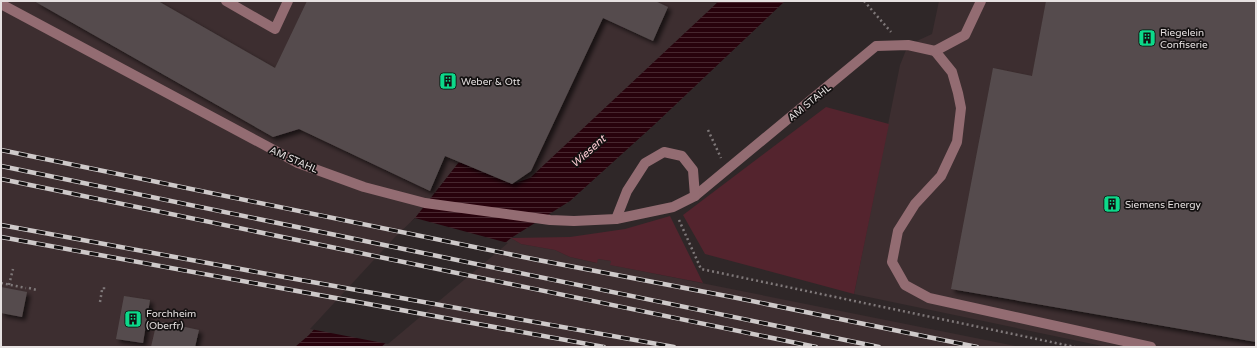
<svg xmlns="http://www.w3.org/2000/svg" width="1257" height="348" font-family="'Varela Round',sans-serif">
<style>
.built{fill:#3d2e30}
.grass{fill:#54242e}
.water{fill:url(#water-rules)}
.pier{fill:#2f2728}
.building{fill:#554c4d;filter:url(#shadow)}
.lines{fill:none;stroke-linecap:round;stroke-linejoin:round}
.path{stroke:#7f7879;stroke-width:2.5;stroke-dasharray:2 3;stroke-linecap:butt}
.minor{stroke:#936c72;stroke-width:10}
.rail-casing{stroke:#cec9c9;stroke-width:4.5}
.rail{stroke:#141111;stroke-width:3;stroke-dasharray:9;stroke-linecap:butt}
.labels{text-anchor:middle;stroke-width:3.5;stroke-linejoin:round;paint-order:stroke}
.poi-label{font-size:10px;fill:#e6e1e1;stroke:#141111;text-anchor:start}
.street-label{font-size:10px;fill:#e6e1e1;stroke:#141111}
.water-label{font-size:11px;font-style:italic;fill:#ffcdd5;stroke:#141111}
</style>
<defs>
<pattern id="water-rules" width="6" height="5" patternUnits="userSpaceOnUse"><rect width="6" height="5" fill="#28020c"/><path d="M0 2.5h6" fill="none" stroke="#47272f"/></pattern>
<filter id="shadow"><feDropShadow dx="3.5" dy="3.5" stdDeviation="2" flood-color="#0009"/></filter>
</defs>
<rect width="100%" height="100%" fill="#2f2728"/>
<g class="built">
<path d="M1,1H719L530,178L512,184L459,162L415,218L309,335L295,347H1Z"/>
<path d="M939,1H1256V347H1107L854,294L900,65L908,45L932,34Z"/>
<path d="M511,238L521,244L555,250L570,257L596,263L598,259L611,261V265L1021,347H381Z"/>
</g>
<g class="grass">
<path d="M826,107L889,124L854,294L705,254L683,215Z"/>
<path d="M670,216L703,283L610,265L611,261L598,259L597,263L570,257L555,250L521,244L511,238L570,237L625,229Z"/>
</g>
<path class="water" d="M719,1H785L654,125L570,201L511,238L381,347H295L309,335L415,218L459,162L512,184L530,178Z"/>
<path class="pier" d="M415,218L508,243L388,344L310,329L395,237Z"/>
<g class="building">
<path d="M34,1H158L275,68L307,1H655L668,7L653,41L603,18L531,171L512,184L445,156L430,191L299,129L273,137Z"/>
<path d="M1046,1H1256V342L951,289L993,68L1032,76Z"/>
<path d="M1,287L27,292L22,317L1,313Z"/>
<path d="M124,296L150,300L143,343L116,339Z"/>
<path d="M157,321L199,330L195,347H151Z"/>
</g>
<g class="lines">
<g class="path">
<path d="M864,1L891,32"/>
<path d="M708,130L721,158"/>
<path d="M679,220L701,269L1075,347"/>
<path d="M1,283L26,288"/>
<path d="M9,285L13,269"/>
<path d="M29,288L37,290"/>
<path d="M100,302L102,290H104V287"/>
</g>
<g class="minor">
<path d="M226,1L275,29L288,1"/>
<path d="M1,4L298,163L364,187L425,203L550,220L574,221L616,219L673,207L695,196L876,46L908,45L935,51"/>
<path d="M935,51L952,72L958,93L961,108L957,142L941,176L915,204L898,231L892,262L905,285L929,298L1151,347"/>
<path d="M935,51L965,35L981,1"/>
<path d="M616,219L627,191L645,163L664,152L682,156L693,170L695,196"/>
</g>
<defs>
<g id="rail">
<path d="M1,150L538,260L737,298L977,347"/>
<path d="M1,166L879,347"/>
<path d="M1,179L816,347"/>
<path d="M1,225L273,275L674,347"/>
<path d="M1,237L604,347"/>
</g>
</defs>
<use href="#rail" class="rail-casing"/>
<use href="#rail" class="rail"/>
</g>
<defs>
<symbol id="building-square" viewBox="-11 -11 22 22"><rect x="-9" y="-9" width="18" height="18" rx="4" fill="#0cd98a" stroke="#141111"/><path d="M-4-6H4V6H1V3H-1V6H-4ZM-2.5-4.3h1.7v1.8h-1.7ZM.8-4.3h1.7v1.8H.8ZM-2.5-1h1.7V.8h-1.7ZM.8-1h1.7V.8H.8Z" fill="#111"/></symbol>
</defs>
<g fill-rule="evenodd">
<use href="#building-square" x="1137" y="28" width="20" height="20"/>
<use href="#building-square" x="438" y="71" width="20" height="20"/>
<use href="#building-square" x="1102" y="194" width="20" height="20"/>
<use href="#building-square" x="123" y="309" width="20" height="20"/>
</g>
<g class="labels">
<g class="poi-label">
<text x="1160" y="36">Riegelein<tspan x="1160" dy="12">Confiserie</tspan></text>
<text x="461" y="85">Weber &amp; Ott</text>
<text x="1125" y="208">Siemens Energy</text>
<text x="146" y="317">Forchheim<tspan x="146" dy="12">(Oberfr)</tspan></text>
</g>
<g class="street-label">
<text transform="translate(809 102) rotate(-39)" y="4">AM STAHL</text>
<text transform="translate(294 159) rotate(24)" y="4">AM STAHL</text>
</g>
<g class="water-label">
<text transform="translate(588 151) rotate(-42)" y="4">Wiesent</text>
</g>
</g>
<rect width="1257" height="348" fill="none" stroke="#e6e1e1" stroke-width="4"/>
</svg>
